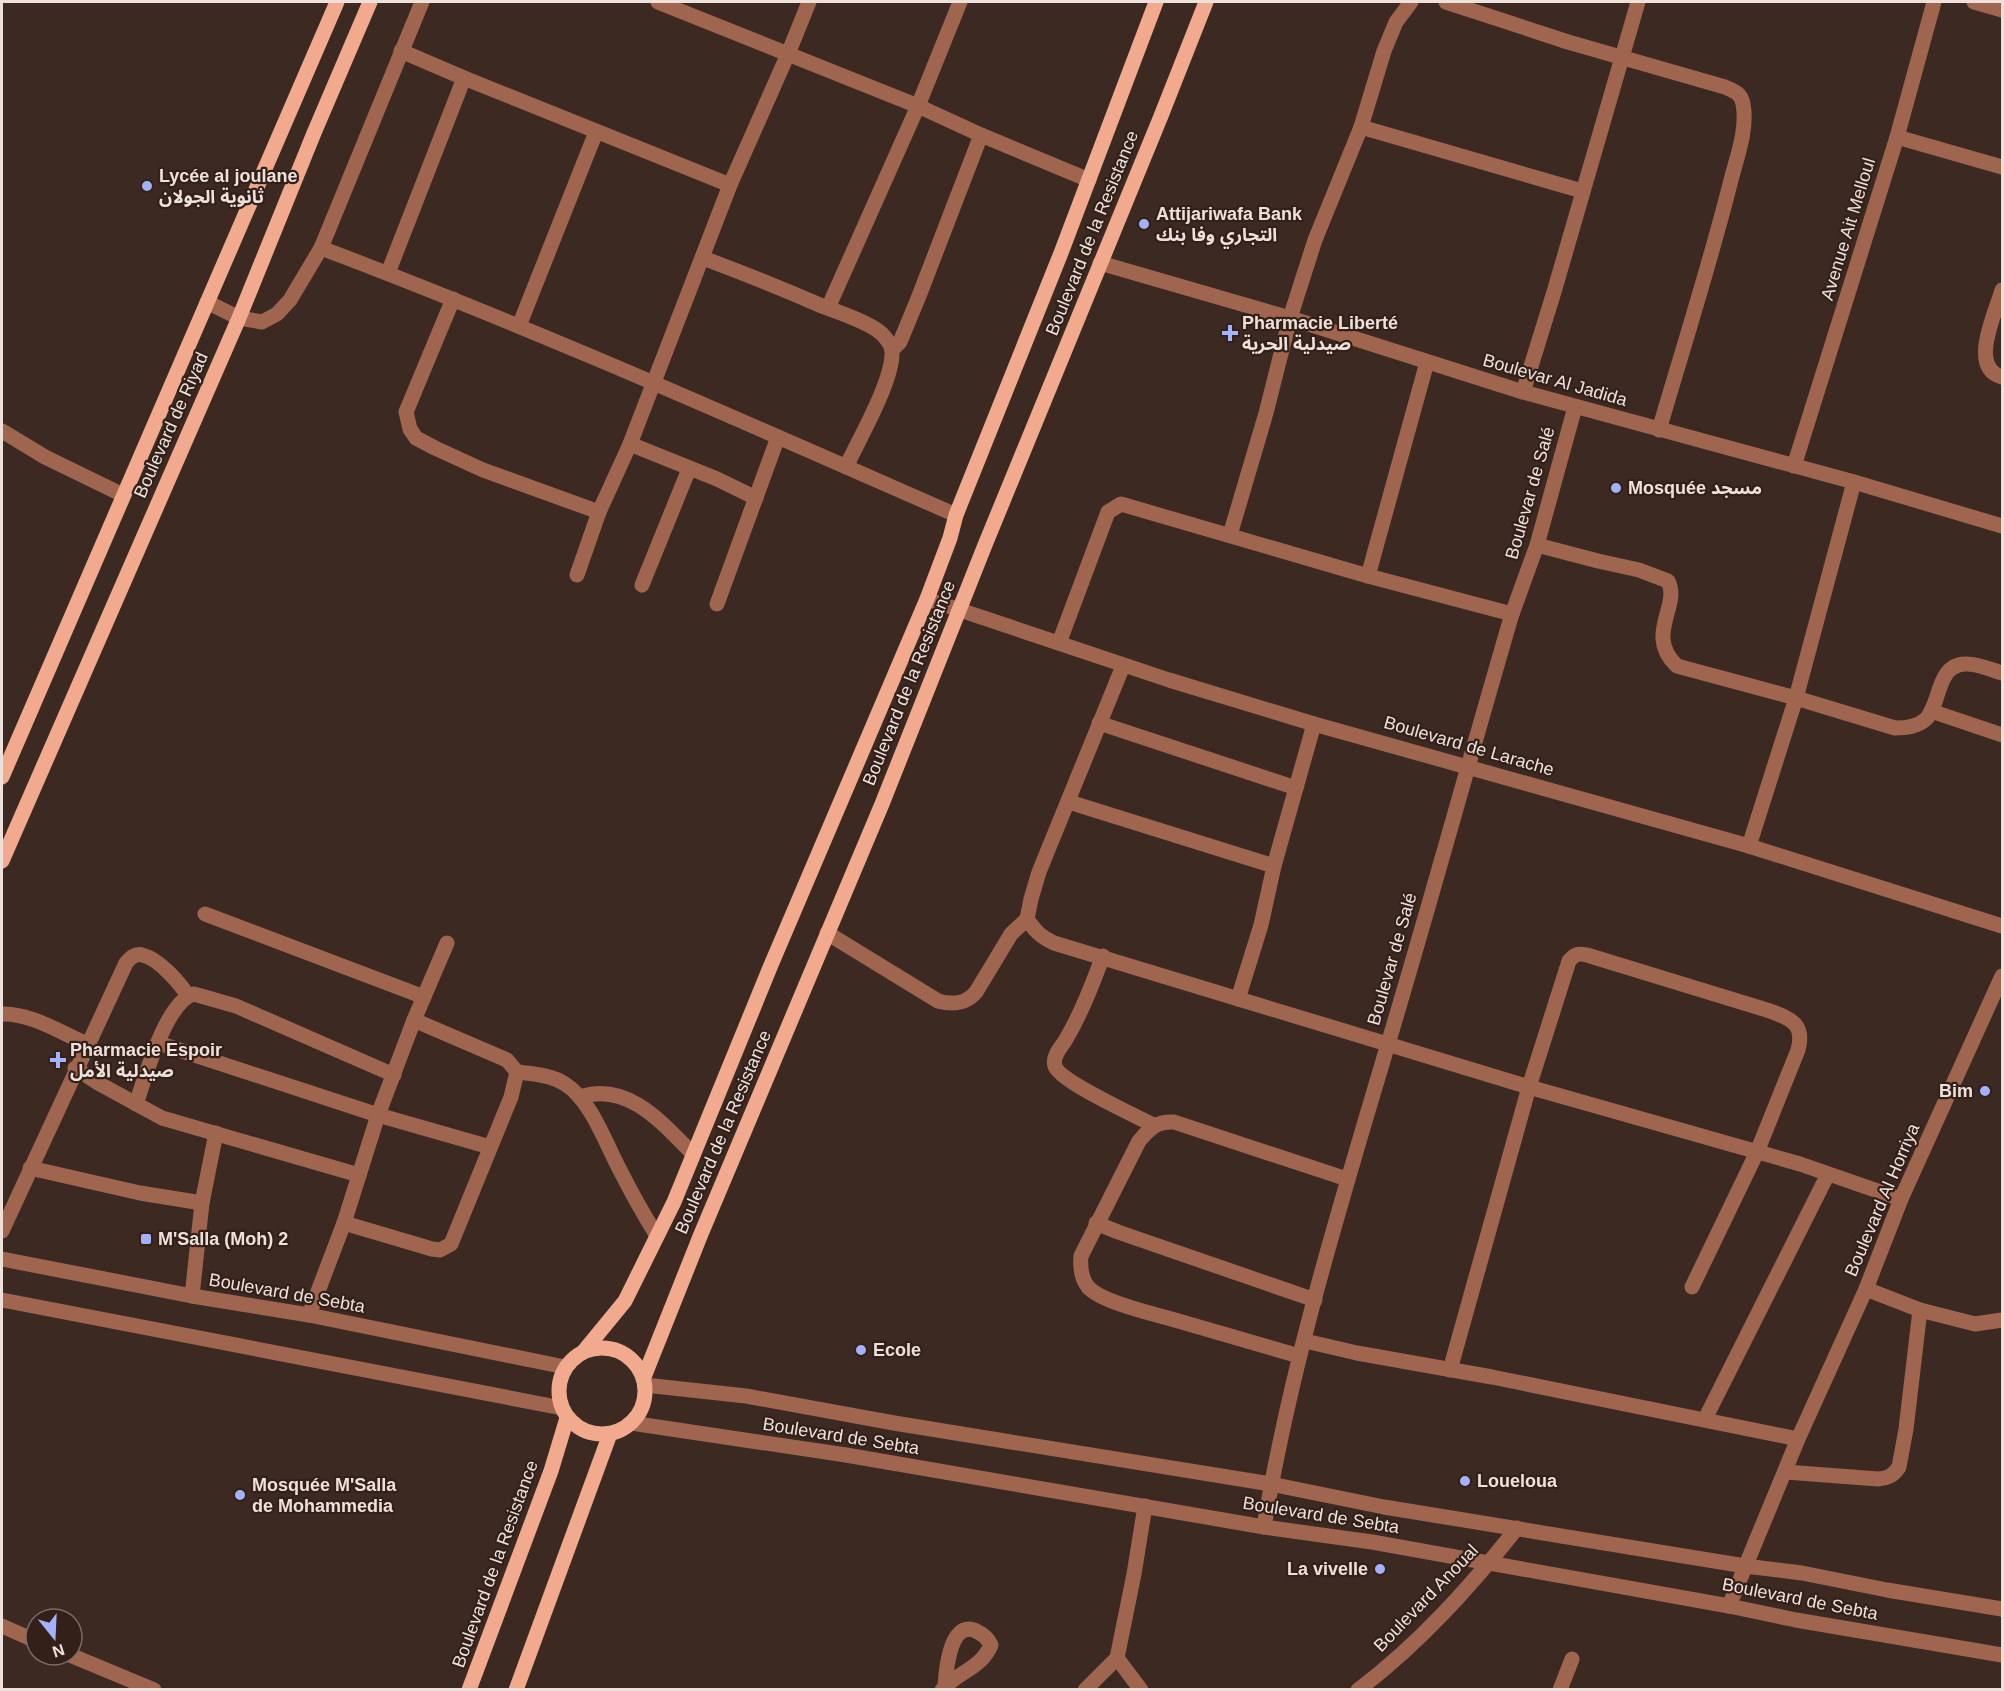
<svg xmlns="http://www.w3.org/2000/svg" width="2004" height="1691" font-family="Helvetica,'Noto Sans Arabic',sans-serif">
<style>
.lines{fill:none;stroke-linecap:round;stroke-linejoin:round}
.minor{stroke:#9f654f;stroke-width:15}
.major{stroke:#f1aa8e;stroke-width:15}
.poi-dot{fill:#a4b1fc;stroke:#322019;stroke-width:2}
.labels{text-anchor:middle;stroke-width:4.5;stroke-linejoin:round;paint-order:stroke}
.poi-label{font-size:18px;font-weight:bold;fill:#eee1dc;stroke:#322019;text-anchor:start}
.street-label{font-size:18px;fill:#eee1dc;stroke:#322019}
</style>
<rect width="100%" height="100%" fill="#3c2a22"/>
<g class="lines">
<g class="minor">
<path d="M658,2L918,106L981,135L1089,180"/>
<path d="M1446,2L1568,42L1725,87C1734,91 1741,93 1743,104C1748,130 1736,159 1730,184C1709,267 1683,348 1659,430"/>
<path d="M1974,2L2002,10"/>
<path d="M401,51L464,78L730,185"/>
<path d="M1361,127L1582,191"/>
<path d="M1897,137L2002,167"/>
<path d="M321,248C536,329 746,423 956,515"/>
<path d="M703,258C743,273 783,289 822,306C840,313 861,319 877,330C883,334 892,344 892,352C893,381 859,439 846,467"/>
<path d="M1100,263L1290,318L1523,392L1854,482L2002,526"/>
<path d="M388,273L464,78"/>
<path d="M2002,290C1996,312 1968,368 2002,377"/>
<path d="M453,299L406,412L410,429L416,438L435,448L483,470L599,512"/>
<path d="M207,302L239,318L262,322L277,314L290,300L321,248L422,2"/>
<path d="M828,308L918,106L960,2"/>
<path d="M519,326L596,132"/>
<path d="M892,350L900,342L919,296L981,135"/>
<path d="M1523,392L1554,292L1638,2"/>
<path d="M2,431L45,457L123,495"/>
<path d="M630,444L717,479L756,498"/>
<path d="M1794,466L1897,137L1934,2"/>
<path d="M1230,535L1266,413L1290,318L1315,240L1361,127L1384,51L1396,22L1411,2"/>
<path d="M1537,545L1598,561L1639,570L1668,581C1681,606 1644,635 1677,666L1796,698L1895,728C1906,728 1917,727 1926,719C1941,704 1936,665 1965,664C1977,663 1991,670 2002,673"/>
<path d="M577,575L599,512L630,444L730,185L788,54L809,2"/>
<path d="M1368,576L1427,362"/>
<path d="M642,585L689,469"/>
<path d="M927,599L1169,680L1314,724L1749,846L2002,926"/>
<path d="M717,604L778,437"/>
<path d="M1059,643L1108,512L1121,504L1368,576L1512,614"/>
<path d="M1123,666L1039,872L1031,899L1027,919C1035,931 1041,937 1054,943L1529,1087L1800,1164L1901,1199"/>
<path d="M1931,711L2002,735"/>
<path d="M1099,723L1296,788"/>
<path d="M1069,802L1274,866"/>
<path d="M1749,846L1796,698L1854,482"/>
<path d="M205,914L424,997"/>
<path d="M827,933L938,1001C953,1005 966,1004 976,992L1011,934L1027,919"/>
<path d="M1103,956C1092,985 1081,1014 1065,1041C1060,1048 1052,1057 1055,1066C1059,1081 1136,1116 1153,1125"/>
<path d="M1238,999L1261,925L1274,866L1314,724"/>
<path d="M2,1014C31,1013 61,1033 87,1044"/>
<path d="M158,1043L378,1115L490,1147"/>
<path d="M75,1068L98,1083L162,1118L359,1175"/>
<path d="M517,1072C533,1074 552,1075 565,1084C592,1101 606,1145 621,1172C632,1194 644,1215 657,1236"/>
<path d="M580,1097C628,1081 663,1124 693,1154"/>
<path d="M136,1104C145,1078 166,1001 194,994L236,1006L394,1075"/>
<path d="M30,1168L140,1193L202,1203"/>
<path d="M344,1223L432,1249L440,1250L451,1244L511,1097L517,1072L507,1060L414,1020"/>
<path d="M1096,1223L1118,1232L1315,1300"/>
<path d="M2,1231L126,963C130,958 135,953 142,955C158,958 180,983 188,996"/>
<path d="M2,1259L192,1296L309,1315L565,1367"/>
<path d="M1866,1289L1920,1310L1975,1324L2002,1320"/>
<path d="M192,1296L202,1203L216,1133"/>
<path d="M2,1300L562,1408"/>
<path d="M309,1315L344,1223L378,1115L414,1020L447,943"/>
<path d="M1305,1341L1357,1353L1492,1377L1798,1439"/>
<path d="M1299,1356C1258,1344 1216,1332 1175,1320C1154,1314 1101,1302 1088,1287C1081,1278 1080,1267 1081,1256L1139,1141C1150,1128 1157,1121 1174,1122L1347,1179"/>
<path d="M1450,1370L1529,1087L1569,961C1575,954 1578,953 1587,955L1770,1011C1791,1019 1805,1024 1798,1050L1757,1152L1692,1287"/>
<path d="M645,1385L746,1396L894,1423L1271,1484L1384,1507L1745,1566L1802,1573L1887,1590L2002,1609"/>
<path d="M1705,1419L1828,1174"/>
<path d="M631,1423L846,1455L1264,1527L1372,1542L1729,1606L1796,1620L2002,1655"/>
<path d="M1786,1472L1878,1479C1888,1478 1893,1476 1899,1467L1906,1429L1920,1310"/>
<path d="M1264,1527C1291,1363 1341,1203 1388,1044C1431,901 1470,757 1512,614L1537,545L1575,407"/>
<path d="M1729,1606L1798,1439L1866,1289L1901,1199L2002,976"/>
<path d="M2,1626L36,1641"/>
<path d="M70,1655L154,1690"/>
<path d="M1117,1658L1141,1690"/>
<path d="M942,1690C957,1672 981,1669 991,1645C988,1638 981,1633 974,1630C950,1622 946,1670 945,1686"/>
<path d="M1085,1690L1117,1658L1134,1574L1145,1506"/>
<path d="M1358,1690C1419,1644 1470,1587 1517,1528"/>
<path d="M1560,1690L1572,1659"/>
</g>
<g class="major">
<path d="M2,777L337,2"/>
<path d="M2,861L239,318L314,133L370,2"/>
<circle cx="602" cy="1391" r="43"/>
<path d="M584,1351L625,1301L674,1202L771,965L927,599L950,538L956,515L1061,253L1156,2"/>
<path d="M644,1377L701,1234L882,804L985,545L1161,116L1206,2"/>
<path d="M469,1690L551,1471L567,1418"/>
<path d="M516,1690L610,1434"/>
</g>
</g>
<g class="poi-dot">
<circle cx="147" cy="186" r="6"/>
<circle cx="1144" cy="224" r="6"/>
<path d="M1227 324h6v6h6v6h-6v6h-6v-6h-6v-6h6z"/>
<circle cx="1616" cy="488" r="6"/>
<path d="M55 1051h6v6h6v6h-6v6h-6v-6h-6v-6h6z"/>
<circle cx="1985" cy="1091" r="6"/>
<rect x="140" y="1233" width="12" height="12" rx="3"/>
<circle cx="861" cy="1350" r="6"/>
<circle cx="1465" cy="1481" r="6"/>
<circle cx="240" cy="1495" r="6"/>
<circle cx="1380" cy="1569" r="6"/>
</g>
<g class="labels">
<g class="poi-label">
<text x="159" y="182">Lycée al joulane<tspan x="159" dy="21">ثانوية الجولان</tspan></text>
<text x="1156" y="220">Attijariwafa Bank<tspan x="1156" dy="21">التجاري وفا بنك</tspan></text>
<text x="1242" y="329">Pharmacie Liberté<tspan x="1242" dy="21">صيدلية الحرية</tspan></text>
<text x="1628" y="494">Mosquée مسجد</text>
<text x="70" y="1056">Pharmacie Espoir<tspan x="70" dy="21">صيدلية الأمل</tspan></text>
<text x="1973" y="1097" text-anchor="end">Bim</text>
<text x="158" y="1245">M'Salla (Moh) 2</text>
<text x="873" y="1356">Ecole</text>
<text x="1477" y="1487">Loueloua</text>
<text x="252" y="1491">Mosquée M'Salla<tspan x="252" dy="21">de Mohammedia</tspan></text>
<text x="1368" y="1575" text-anchor="end">La vivelle</text>
</g>
<g class="street-label">
<text transform="translate(1848 229) rotate(-73)" y="6">Avenue Ait Melloul</text>
<text transform="translate(1092 233) rotate(-68)" y="6">Boulevard de la Resistance</text>
<text transform="translate(1555 380) rotate(16)" y="6">Boulevar Al Jadida</text>
<text transform="translate(171 425) rotate(-66)" y="6">Boulevard de Riyad</text>
<text transform="translate(1530 493) rotate(-74)" y="6">Boulevar de Salé</text>
<text transform="translate(909 683) rotate(-68)" y="6">Boulevard de la Resistance</text>
<text transform="translate(1469 746) rotate(16)" y="6">Boulevard de Larache</text>
<text transform="translate(1392 959) rotate(-74)" y="6">Boulevar de Salé</text>
<text transform="translate(723 1132) rotate(-67)" y="6">Boulevard de la Resistance</text>
<text transform="translate(1882 1200) rotate(-67)" y="6">Boulevard Al Horriya</text>
<text transform="translate(287 1293) rotate(10)" y="6">Boulevard de Sebta</text>
<text transform="translate(841 1436) rotate(9)" y="6">Boulevard de Sebta</text>
<text transform="translate(1321 1515) rotate(9)" y="6">Boulevard de Sebta</text>
<text transform="translate(495 1564) rotate(-70)" y="6">Boulevard de la Resistance</text>
<text transform="translate(1426 1598) rotate(-46)" y="6">Boulevard Anoual</text>
<text transform="translate(1800 1599) rotate(11)" y="6">Boulevard de Sebta</text>
</g>
</g>
<rect width="2004" height="1691" fill="none" stroke="#eee1dc" stroke-width="6"/>
<g transform="translate(54 1637) rotate(162)"><circle r="28" fill="#322019" stroke="#7d6d67" stroke-width="1.5"/>
<path d="M0-4.5L10 22L0 15L-10 22Z" fill="#a4b1fc"/>
<text y="-9" font-size="16" font-weight="bold" text-anchor="middle" fill="#eee1dc">N</text>
</g>
</svg>
